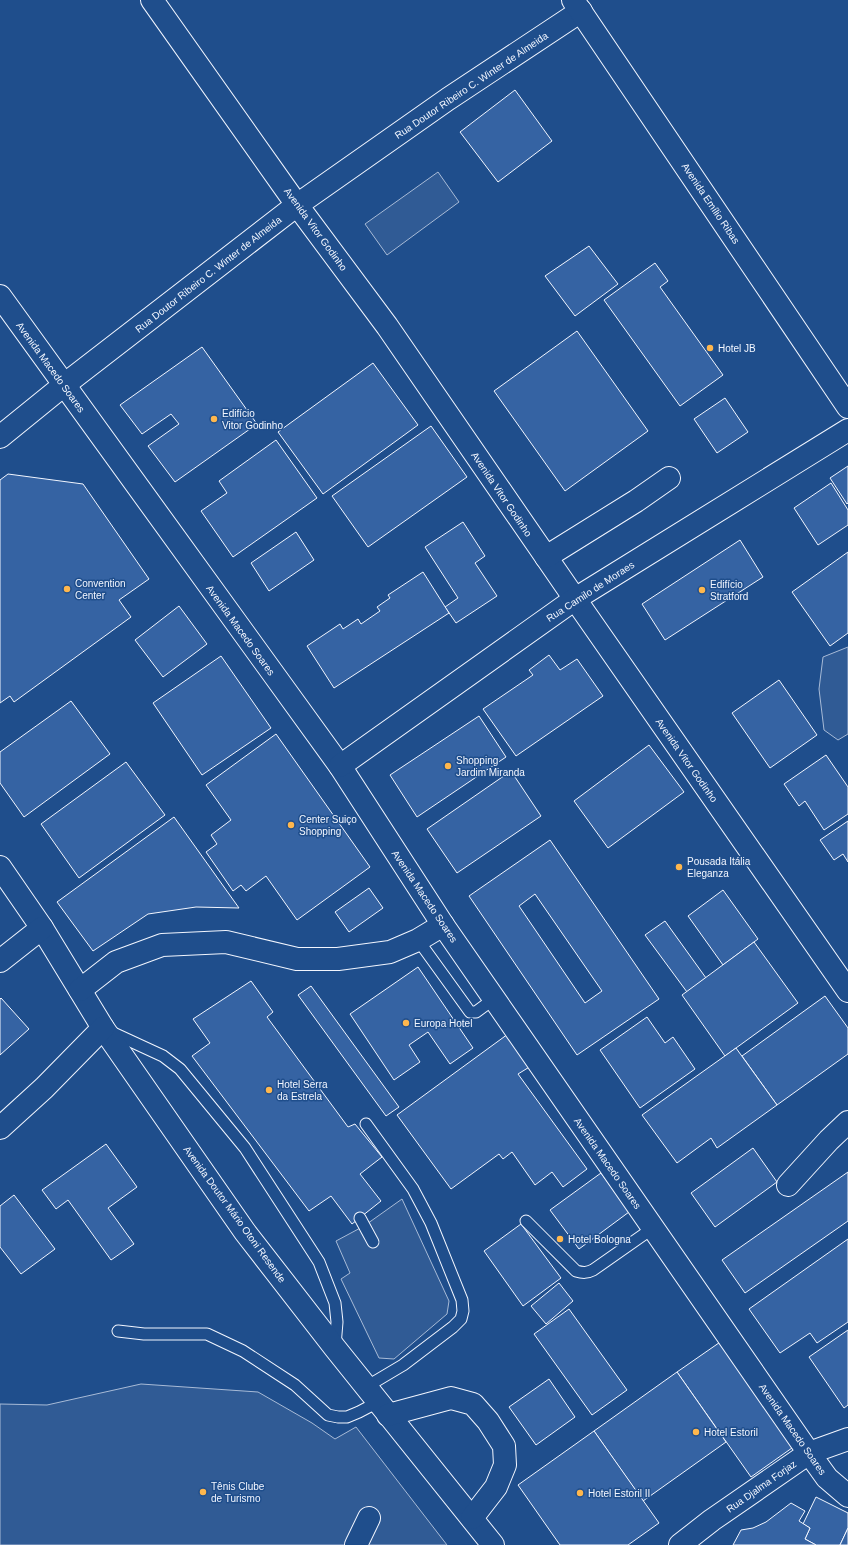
<svg xmlns="http://www.w3.org/2000/svg" width="848" height="1545" font-family="Helvetica,sans-serif">
<style>
.built{fill:#305b95;stroke:#a8bbd7}
.building{fill:#3563a3;stroke:#f2f6ff;fill-rule:evenodd}
.lines{fill:none;stroke-linecap:round;stroke-linejoin:round}
.lane-casing{stroke:#f2f6ff;stroke-width:13}
.street-casing{stroke:#f2f6ff;stroke-width:24}
.secondary-casing{stroke:#f2f6ff;stroke-width:24}
.lane{stroke:#1f4e8c;stroke-width:11}
.street{stroke:#1f4e8c;stroke-width:22}
.secondary{stroke:#1f4e8c;stroke-width:22}
.poi-dot{fill:#ffb74d;stroke:#1f4e8c;stroke-width:1.5}
.labels{text-anchor:middle;stroke-width:3;stroke-linejoin:round;paint-order:stroke}
.street-label{font-size:10px;fill:#f2f6ff;stroke:#1f4e8c}
.poi-label{font-size:10px;fill:#f2f6ff;stroke:#1f4e8c;text-anchor:start}
</style>
<rect width="100%" height="100%" fill="#1f4e8c"/>
<g class="built">
<path d="M438,172L459,202L387,255L365,224Z"/>
<path d="M848,647V734L838,740L824,730L819,689L823,657Z"/>
<path d="M402,1199L449,1301L447,1314L394,1359L379,1358L341,1279L350,1273L336,1241L364,1226Z"/>
<path d="M141,1384L258,1392L312,1423L335,1439L356,1427L447,1545H0V1404L47,1405Z"/>
</g>
<g class="building">
<path d="M515,90L552,141L498,182L460,132Z"/>
<path d="M589,246L618,284L575,316L545,276Z"/>
<path d="M655,263L668,281L660,287L723,375L680,406L604,300Z"/>
<path d="M577,331L648,431L565,491L494,391Z"/>
<path d="M202,347L257,424L175,482L148,446L179,424L171,414L142,434L120,405Z"/>
<path d="M373,363L418,425L323,494L278,432Z"/>
<path d="M725,398L748,432L717,453L694,419Z"/>
<path d="M431,426L467,477L368,547L332,496Z"/>
<path d="M276,440L317,498L233,557L201,511L227,493L219,481Z"/>
<path d="M848,466V503L847,504L830,478Z"/>
<path d="M8,474L83,484L149,579L119,600L131,617L14,702L10,696L0,703V480Z"/>
<path d="M831,483L848,510V525L818,545L794,508Z"/>
<path d="M463,522L485,556L475,563L497,596L456,623L445,607L458,598L425,547Z"/>
<path d="M296,532L314,560L269,591L251,563Z"/>
<path d="M740,540L763,577L665,640L642,604Z"/>
<path d="M848,552V633L830,646L792,592Z"/>
<path d="M423,572L449,613L334,688L307,646L340,624L343,629L358,619L361,624L380,611L377,607L390,598L388,595Z"/>
<path d="M179,606L207,644L163,677L135,640Z"/>
<path d="M549,655L560,670L577,659L603,696L516,756L483,709L533,675L529,670Z"/>
<path d="M221,656L271,728L202,775L153,703Z"/>
<path d="M779,680L817,735L770,768L732,713Z"/>
<path d="M71,701L110,754L24,817L0,783V752Z"/>
<path d="M479,716L506,757L417,817L390,775Z"/>
<path d="M276,734L370,867L297,920L266,876L246,891L241,885L233,891L206,852L217,844L211,835L231,820L206,785Z"/>
<path d="M649,745L684,792L608,848L574,801Z"/>
<path d="M826,755L848,787V814L824,830L805,801L799,806L784,784Z"/>
<path d="M126,762L165,815L79,878L41,824Z"/>
<path d="M511,771L541,816L457,873L427,829Z"/>
<path d="M174,817L239,908L196,907L148,914L93,951L57,902Z"/>
<path d="M848,821V862L843,854L834,860L820,840Z"/>
<path d="M550,840L659,999L577,1055L469,896ZM535,894L602,991L585,1003L519,906Z"/>
<path d="M369,888L383,908L349,932L335,912Z"/>
<path d="M723,890L758,939L723,965L688,916Z"/>
<path d="M665,921L706,978L687,992L645,935Z"/>
<path d="M754,942L798,1003L725,1056L682,995Z"/>
<path d="M418,967L473,1048L450,1064L428,1032L409,1045L420,1062L394,1080L350,1014Z"/>
<path d="M251,981L273,1012L267,1017L348,1127L355,1124L382,1157L360,1174L381,1201L352,1224L331,1196L309,1211L192,1056L210,1043L193,1019Z"/>
<path d="M311,986L399,1107L386,1116L298,995Z"/>
<path d="M825,996L848,1028V1054L777,1105L742,1056Z"/>
<path d="M1,998L29,1029L0,1055V999Z"/>
<path d="M647,1017L665,1043L673,1037L695,1069L640,1108L600,1050Z"/>
<path d="M508,1034L531,1066L518,1074L587,1169L563,1187L552,1172L535,1185L512,1152L503,1159L499,1154L451,1189L397,1115Z"/>
<path d="M736,1048L777,1105L717,1148L711,1138L677,1163L642,1115Z"/>
<path d="M106,1144L137,1187L108,1208L134,1244L111,1260L68,1200L56,1209L42,1190Z"/>
<path d="M753,1148L777,1182L715,1227L691,1193Z"/>
<path d="M848,1172V1221L745,1293L722,1260Z"/>
<path d="M601,1173L629,1212L579,1249L550,1210Z"/>
<path d="M14,1195L55,1249L21,1274L0,1247V1206Z"/>
<path d="M521,1224L561,1278L523,1306L484,1251Z"/>
<path d="M848,1239V1322L817,1343L810,1333L780,1353L749,1309Z"/>
<path d="M559,1283L573,1301L546,1324L531,1306Z"/>
<path d="M569,1309L627,1390L592,1415L534,1334Z"/>
<path d="M848,1330V1405L844,1408L809,1357Z"/>
<path d="M726,1338L799,1443L751,1477L677,1372Z"/>
<path d="M677,1372L726,1442L643,1501L594,1431Z"/>
<path d="M549,1379L575,1417L536,1445L509,1407Z"/>
<path d="M594,1431L659,1523L628,1545H560L518,1485Z"/>
<path d="M816,1497L848,1513V1528L840,1545H816L805,1539L810,1528L803,1524Z"/>
<path d="M791,1503L805,1511L799,1521L810,1528L805,1539L816,1545H733L741,1530L753,1528L766,1522Z"/>
<path d="M848,1528V1545H840Z"/>
</g>
<g class="lines">
<defs>
<g id="lane">
<path d="M418,940L470,1012H476L495,998"/>
<path d="M111,1032L163,1056L180,1069L245,1148L319,1262L335,1303L337,1322L335,1346"/>
<path d="M360,1218L373,1242"/>
<path d="M526,1221L576,1271C583,1273 587,1273 593,1270L653,1228"/>
<path d="M118,1331L144,1334H207L243,1351L295,1385L328,1415L338,1417H347L359,1412L378,1402"/>
<path d="M366,1387L403,1365L453,1327L461,1319L463,1311L462,1300L431,1223L413,1189L366,1124"/>
</g>
<g id="street">
<path d="M152,0L297,205L387,326L575,599L848,991"/>
<path d="M0,296L340,766L443,925L809,1453L827,1478L848,1496"/>
<path d="M0,437L64,385L297,205L448,99L581,11"/>
<path d="M546,557L636,501L669,478"/>
<path d="M340,766L575,599L848,430"/>
<path d="M0,867L42,928L103,1028L245,1232L335,1348L493,1545"/>
<path d="M0,961L42,928"/>
<path d="M80,990L116,962L162,945L226,942L297,959H338L390,952L418,940L443,925"/>
<path d="M0,1128L44,1088L103,1028"/>
<path d="M788,1185L829,1140L848,1122"/>
<path d="M388,1415L451,1398L473,1404L488,1421L504,1446L505,1465L496,1487L472,1518"/>
<path d="M356,1545L369,1518"/>
<path d="M680,1545L712,1520L809,1453L848,1439"/>
</g>
<path id="secondary" d="M573,0L848,407"/>
</defs>
<use href="#lane" class="lane-casing"/>
<use href="#street" class="street-casing"/>
<use href="#secondary" class="secondary-casing"/>
<use href="#lane" class="lane"/>
<use href="#street" class="street"/>
<use href="#secondary" class="secondary"/>
</g>
<g class="poi-dot">
<circle cx="710" cy="348" r="4"/>
<circle cx="214" cy="419" r="4"/>
<circle cx="67" cy="589" r="4"/>
<circle cx="702" cy="590" r="4"/>
<circle cx="448" cy="766" r="4"/>
<circle cx="291" cy="825" r="4"/>
<circle cx="679" cy="867" r="4"/>
<circle cx="406" cy="1023" r="4"/>
<circle cx="269" cy="1090" r="4"/>
<circle cx="560" cy="1239" r="4"/>
<circle cx="696" cy="1432" r="4"/>
<circle cx="203" cy="1492" r="4"/>
<circle cx="580" cy="1493" r="4"/>
</g>
<g class="labels">
<g class="street-label">
<text transform="translate(471 85) rotate(-34)" y="4">Rua Doutor Ribeiro C. Winter de Almeida</text>
<text transform="translate(711 203) rotate(56)" y="4">Avenida Emílio Ribas</text>
<text transform="translate(316 229) rotate(54)" y="4">Avenida Vitor Godinho</text>
<text transform="translate(208 274) rotate(-38)" y="4">Rua Doutor Ribeiro C. Winter de Almeida</text>
<text transform="translate(51 367) rotate(54)" y="4">Avenida Macedo Soares</text>
<text transform="translate(502 494) rotate(56)" y="4">Avenida Vitor Godinho</text>
<text transform="translate(590 591) rotate(-33)" y="4">Rua Camilo de Moraes</text>
<text transform="translate(241 630) rotate(54)" y="4">Avenida Macedo Soares</text>
<text transform="translate(687 760) rotate(55)" y="4">Avenida Vitor Godinho</text>
<text transform="translate(425 896) rotate(56)" y="4">Avenida Macedo Soares</text>
<text transform="translate(608 1163) rotate(55)" y="4">Avenida Macedo Soares</text>
<text transform="translate(235 1214) rotate(54)" y="4">Avenida Doutor Mário Otoni Resende</text>
<text transform="translate(793 1429) rotate(55)" y="4">Avenida Macedo Soares</text>
<text transform="translate(761 1486) rotate(-35)" y="4">Rua Djalma Forjaz</text>
</g>
<g class="poi-label">
<text x="718" y="352">Hotel JB</text>
<text x="222" y="417">Edifício<tspan x="222" dy="12">Vitor Godinho</tspan></text>
<text x="75" y="587">Convention<tspan x="75" dy="12">Center</tspan></text>
<text x="710" y="588">Edifício<tspan x="710" dy="12">Stratford</tspan></text>
<text x="456" y="764">Shopping<tspan x="456" dy="12">Jardim Miranda</tspan></text>
<text x="299" y="823">Center Suiço<tspan x="299" dy="12">Shopping</tspan></text>
<text x="687" y="865">Pousada Itália<tspan x="687" dy="12">Eleganza</tspan></text>
<text x="414" y="1027">Europa Hotel</text>
<text x="277" y="1088">Hotel Serra<tspan x="277" dy="12">da Estrela</tspan></text>
<text x="568" y="1243">Hotel Bologna</text>
<text x="704" y="1436">Hotel Estoril</text>
<text x="211" y="1490">Tênis Clube<tspan x="211" dy="12">de Turismo</tspan></text>
<text x="588" y="1497">Hotel Estoril II</text>
</g>
</g>
</svg>
